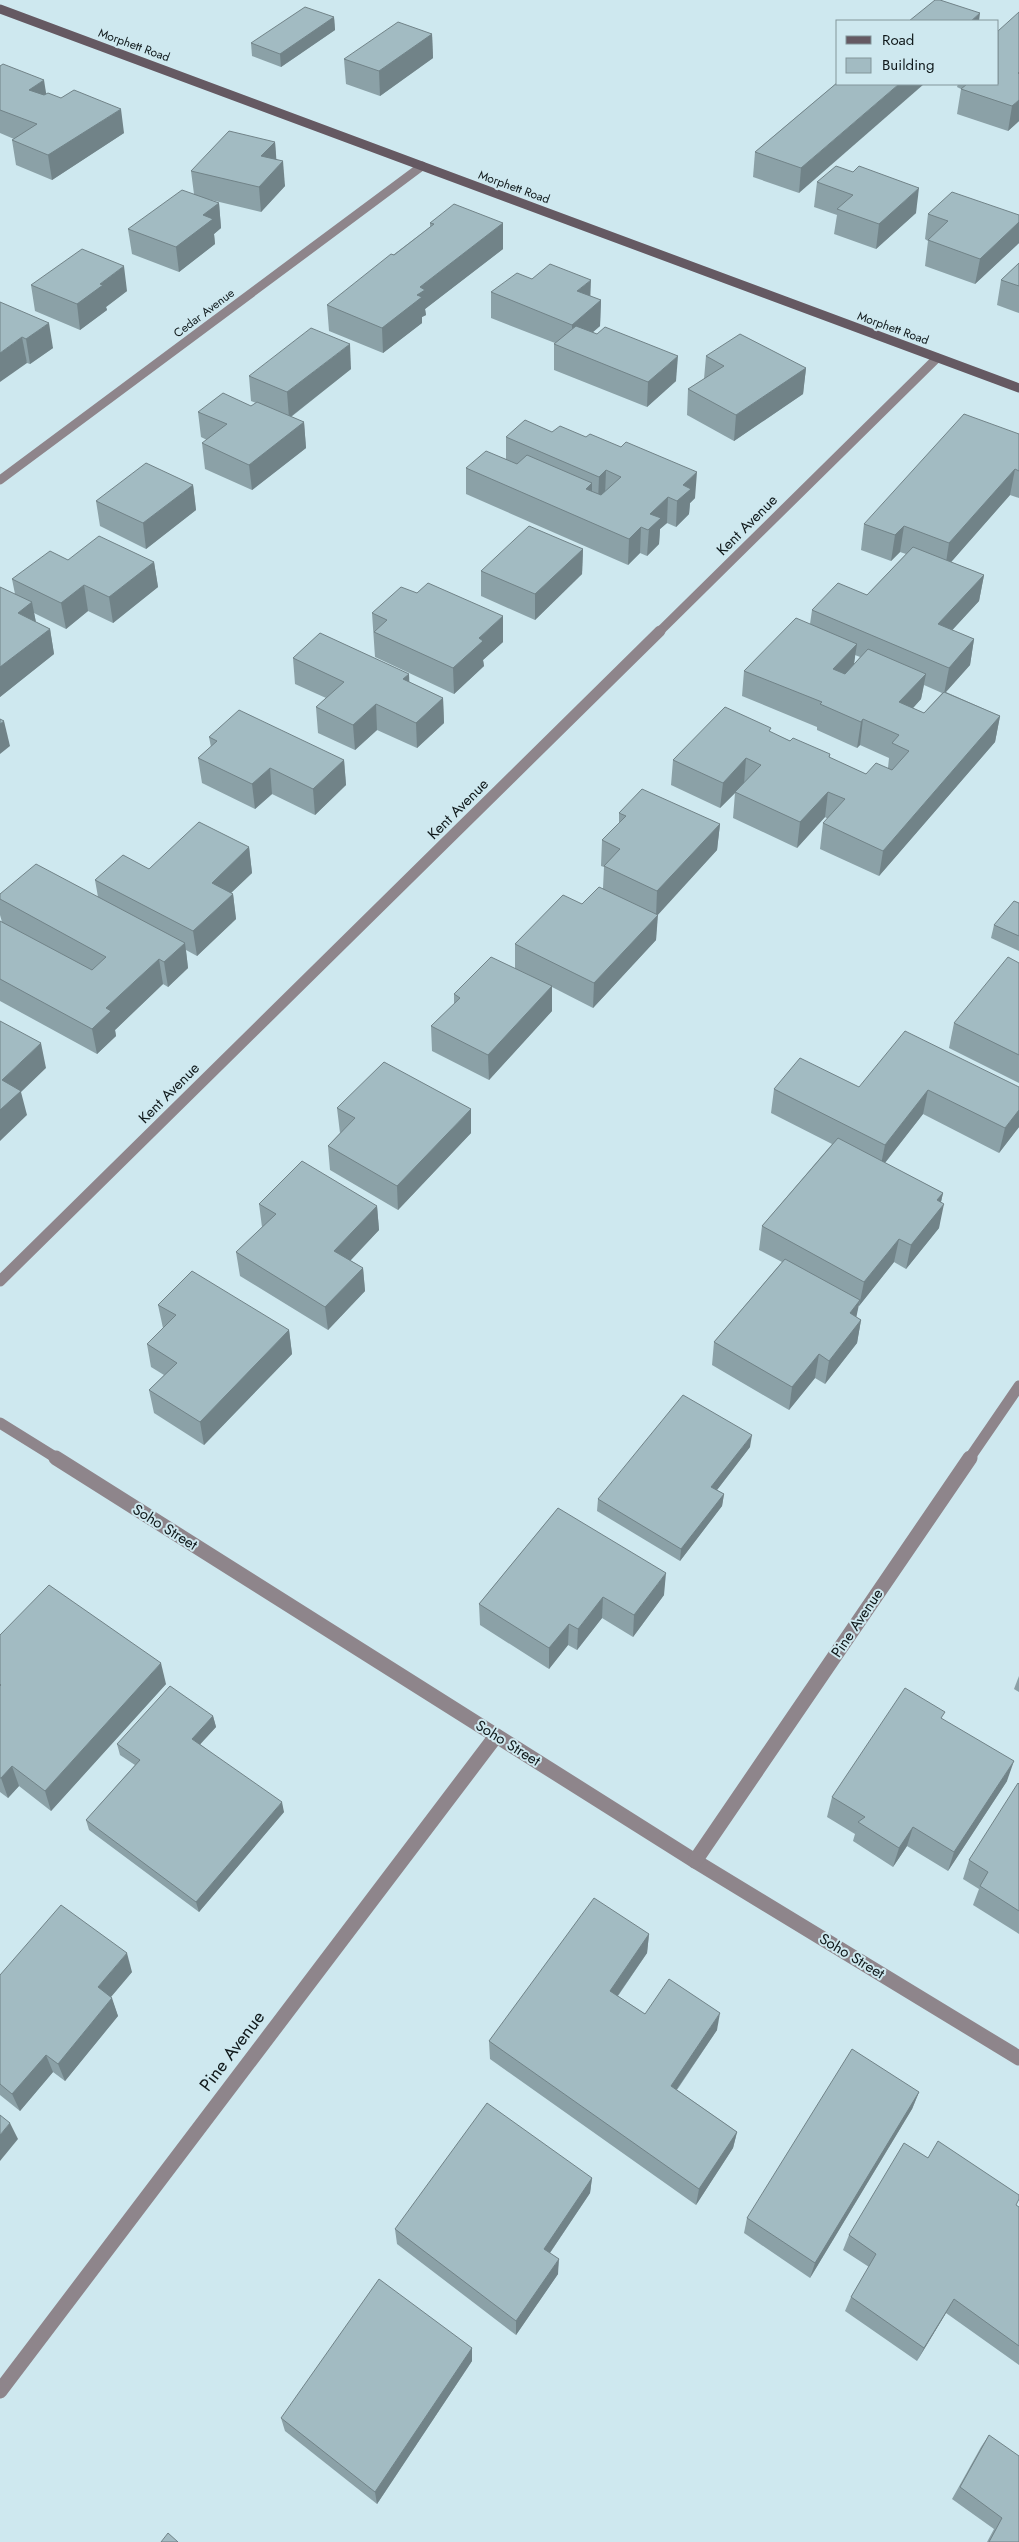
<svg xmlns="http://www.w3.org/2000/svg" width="1019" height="2542" font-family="Jost,sans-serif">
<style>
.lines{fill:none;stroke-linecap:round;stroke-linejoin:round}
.street-far2{stroke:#8e858b;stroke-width:9}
.street-far1{stroke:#8e858b;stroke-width:11}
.street{stroke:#8e858b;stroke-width:15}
.secondary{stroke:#655962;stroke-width:9}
.wall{fill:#8ba1a7;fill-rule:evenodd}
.shaded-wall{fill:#718388}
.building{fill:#a2bbc2;stroke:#718388}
.labels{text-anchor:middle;stroke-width:4;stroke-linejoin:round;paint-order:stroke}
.far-street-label{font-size:12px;fill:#10191b;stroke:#cee8ef}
.street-label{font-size:15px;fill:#10191b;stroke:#cee8ef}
.near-street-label{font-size:18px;fill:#10191b;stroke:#cee8ef}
</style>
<rect width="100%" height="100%" fill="#cee8ef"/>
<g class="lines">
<g class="street-far2">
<path d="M0,480L422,166"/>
<path d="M659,632L937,358"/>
</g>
<g class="street-far1">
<path d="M0,1281L660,631"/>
<path d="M0,1423L58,1459"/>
<path d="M969,1459L1019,1386"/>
</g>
<g class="street">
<path d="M56,1458L695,1861L1019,2058"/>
<path d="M695,1861L970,1458"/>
<path d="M0,2391L496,1736"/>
</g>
<path class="secondary" d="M0,9L1019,388"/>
</g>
<g class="wall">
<path d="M334,17L335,30L281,67L252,56L251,43Z"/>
<path d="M998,31L1019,121L1008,131L957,114L961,89L957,87L958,84H998Z"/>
<path d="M432,34L433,58L380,96L346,84L344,59Z"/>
<path d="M0,66L46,94L124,133L52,180L16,165L12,140L14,139L0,133Z"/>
<path d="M838,82L799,193L753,177L755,152Z"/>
<path d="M275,142L276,159L285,186L261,212L207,199L219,203L221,228L214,234L215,244L179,272L132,254L128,229L194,194L191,171Z"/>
<path d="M817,182L916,213L876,249L834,234L837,215L814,207Z"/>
<path d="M928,214L1019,215V243L975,284L925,266L928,241L925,239Z"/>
<path d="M430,223H503V249L425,309L426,315L422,317V323L383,353L329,331L327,305L430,227Z"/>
<path d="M1019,263V313L997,305L1001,280Z"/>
<path d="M532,279L601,300L600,326L593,332L676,381L647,407L554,370V344L555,343L491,318V292Z"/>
<path d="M31,285L127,291L106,307L107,310L80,330L35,311Z"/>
<path d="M0,302L53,348L30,364L27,363Z"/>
<path d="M706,356L806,368L803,394L734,441L687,415L688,389L704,379Z"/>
<path d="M351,369L291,417L304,422L306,448L252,490L205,469L202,443L207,440L201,437L198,412L251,406L256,403L251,401L249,376Z"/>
<path d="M1019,434V498L1010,495L951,562L984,575L979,601L952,630L974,639L970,665L946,692L1000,716L995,742L879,876L820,849L823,823L828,819L825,817L797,848L733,818L735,793L720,808L671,785L673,760L770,732L866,774L888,768L889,758L860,745L857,748L817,730V727L742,696L744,671L810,624L812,610L867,595L906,554L900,552L891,561L861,550L864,524ZM855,655L860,657L854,664ZM924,685L942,693L924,713L913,708L921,699Z"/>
<path d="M506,437L695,498L690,503L689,514L676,527L667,523L660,529L659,544L647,556L640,553L628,565L466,494V468L506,459Z"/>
<path d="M193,485L196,510L146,549L100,526L96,501Z"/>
<path d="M583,549L582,574L535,620L481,596V571Z"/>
<path d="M68,560L154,562L158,587L113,623L88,611L66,629L34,613L36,622L50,629L54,654L0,697V587L15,594L12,579Z"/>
<path d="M372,613L503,642L483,660L484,666L454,694L375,657Z"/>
<path d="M293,658L409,674V682L443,698L444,723L417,748L377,730L355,750L318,733L316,707L326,698L295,684Z"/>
<path d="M209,737L344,760L346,785L315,815L272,794L255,809L202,783L198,758L211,747Z"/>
<path d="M619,813L720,824L717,850L657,915L656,940L593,1008L552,987V1011L489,1080L432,1051L431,1026L454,1004V994L515,969V944L582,904L603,888L604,867L601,866L602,840L619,824Z"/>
<path d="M249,847L252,873L231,893L233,894L236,919L197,956L186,950L188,968L168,987L163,984L115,1030L116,1036L97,1054L0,1001V921L2,922L0,915V894L98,897L95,880Z"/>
<path d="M1019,903V951L991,938L994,925Z"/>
<path d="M1019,963V1083L949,1048L954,1023Z"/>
<path d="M859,1087H1019V1127L999,1153L923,1114L885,1163L943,1193L941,1202L939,1228L906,1269L894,1262L859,1306L858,1305L856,1317L861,1320L857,1343L825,1384L815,1378L789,1410L712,1365L714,1342L782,1262L759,1250L762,1226L832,1144L771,1113L774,1089Z"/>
<path d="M337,1108L471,1133L398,1210L330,1170L328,1146L340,1133Z"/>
<path d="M259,1204L377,1206L379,1230L350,1260L363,1268L365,1291L328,1330L240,1276L236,1252L262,1227Z"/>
<path d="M158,1305L289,1330L292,1354L204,1445L154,1413L149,1390L164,1375L151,1367L147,1344L163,1328Z"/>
<path d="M750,1447L717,1490L724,1494L722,1506L680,1561L597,1511L598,1499Z"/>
<path d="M558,1508L664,1595L633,1637L602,1618L577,1650L568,1645L549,1669L480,1625L479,1604Z"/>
<path d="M0,1635L166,1684L51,1811L19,1786L8,1798L0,1792Z"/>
<path d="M1019,1676V1692L1014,1689Z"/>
<path d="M213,1716L216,1727L200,1744L284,1812L199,1912L89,1830L86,1820L135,1765L120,1755L117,1744Z"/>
<path d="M943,1719L1007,1781L948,1871L907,1846L893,1867L853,1841L855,1834L827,1817L832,1797Z"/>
<path d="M1019,1784V1934L973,1905L979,1889L963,1879L969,1860Z"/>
<path d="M649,1934L647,1953L618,1996L645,2014L717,2030L677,2090L737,2132L733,2148L696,2205L490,2059L489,2041Z"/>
<path d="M132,1972L111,1997L118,2016L65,2081L53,2072L20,2111L0,2095V1975Z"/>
<path d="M919,2092L912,2109L810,2278L744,2233L747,2218Z"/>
<path d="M928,2158L1019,2207V2365L946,2313L917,2361L845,2311L851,2297L869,2267L843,2250L849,2235Z"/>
<path d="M592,2178L590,2193L550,2253L558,2274L516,2335L397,2244L395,2229Z"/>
<path d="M472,2348V2361L377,2504L285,2431L281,2418Z"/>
<path d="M989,2435L1019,2542H987L994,2529L952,2499L981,2447Z"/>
</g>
<g class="shaded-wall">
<path d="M980,13L979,21H971Z"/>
<path d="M334,17L335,30L281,67L280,54Z"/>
<path d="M432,34L433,58L380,96L379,71Z"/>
<path d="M44,80L48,105L29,90Z"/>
<path d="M899,84H924L799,193L801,168Z"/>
<path d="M1019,100V121L1008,131L1012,106Z"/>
<path d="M121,109L124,133L52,180L48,155Z"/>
<path d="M275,142L277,167L261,156Z"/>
<path d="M283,161L285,186L261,212L259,187Z"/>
<path d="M919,188L916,213L876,249L879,224Z"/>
<path d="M219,203L221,228L214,234L215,244L179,272L176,247L203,215Z"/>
<path d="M1019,222V243L975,284L980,259Z"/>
<path d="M503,223V249L425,309L426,315L422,317V323L383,353L382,328L417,295L420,287Z"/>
<path d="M124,266L127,291L106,307L107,310L80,330L77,304L100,284Z"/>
<path d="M591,280L590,305L577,291Z"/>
<path d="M601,300L600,326L572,350V325Z"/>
<path d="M49,323L53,348L30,364L26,339Z"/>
<path d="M22,337L27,363L0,382V353Z"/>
<path d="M350,344L351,369L289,418L287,392Z"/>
<path d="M678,356L676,381L647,407L648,382Z"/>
<path d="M806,368L803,394L734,441L736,415Z"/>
<path d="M304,422L306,448L252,490L249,465Z"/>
<path d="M1015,469L1010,495L945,569L949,543Z"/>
<path d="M606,470L605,496L598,502L599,477Z"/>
<path d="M697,472L695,498L690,503L689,514L676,527L677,501L683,485Z"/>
<path d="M592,483V508L586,489Z"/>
<path d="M193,485L196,510L146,549L143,523Z"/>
<path d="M668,497L667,523L660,529L659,544L647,556L650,514Z"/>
<path d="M904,526L900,552L891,561L895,535Z"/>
<path d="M641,527L640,553L628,565L629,539Z"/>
<path d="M583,549L582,574L535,620V594Z"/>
<path d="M154,562L158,587L113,623L109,597Z"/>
<path d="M984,575L979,601L934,650L938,624Z"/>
<path d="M84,585L88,611L66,629L61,603Z"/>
<path d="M32,602L37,628L18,613Z"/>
<path d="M503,616V642L483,660L484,666L454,694L453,668L479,638Z"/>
<path d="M50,629L54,654L0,697V667Z"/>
<path d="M974,639L970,665L944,694L949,668Z"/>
<path d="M857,644L853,670L830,695L833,669Z"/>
<path d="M409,674L410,699L403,679Z"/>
<path d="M926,674L921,699L895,728L899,702Z"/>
<path d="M443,698L444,723L417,748L416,723Z"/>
<path d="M376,704L377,730L355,750L353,725Z"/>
<path d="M1000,716L995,742L879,876L883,851Z"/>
<path d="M863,719L860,745L857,748L861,722Z"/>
<path d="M4,721L10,746L0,754V724Z"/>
<path d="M746,758L744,784L720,808L723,783Z"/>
<path d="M344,760L346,785L315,815L313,789Z"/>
<path d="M270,768L272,794L255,809L252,784Z"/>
<path d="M828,792L825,817L797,848L800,822Z"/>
<path d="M720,824L717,850L656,917L657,891Z"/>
<path d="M249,847L252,873L215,908L212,883Z"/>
<path d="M233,894L236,919L197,956L193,931Z"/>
<path d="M658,915L656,940L593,1008L594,983Z"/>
<path d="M185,943L188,968L168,987L164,962Z"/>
<path d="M159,959L163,984L115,1030L116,1036L97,1054L92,1029L106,1008Z"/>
<path d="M552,986V1011L489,1080L488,1055Z"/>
<path d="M41,1043L46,1068L21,1092L27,1115L0,1141V1110L2,1080Z"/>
<path d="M928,1090L923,1114L880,1169L885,1145Z"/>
<path d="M471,1109V1133L398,1210L397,1186Z"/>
<path d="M1019,1110V1127L999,1153L1005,1128Z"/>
<path d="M943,1193L939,1210L944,1204L939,1228L906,1269L911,1245L937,1200Z"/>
<path d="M377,1206L379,1230L337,1275L334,1251Z"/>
<path d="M899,1239L894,1262L859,1306L864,1282Z"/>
<path d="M363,1268L365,1291L328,1330L325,1307Z"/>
<path d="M860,1300L855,1323L850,1313Z"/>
<path d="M861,1320L857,1343L825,1384L829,1361Z"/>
<path d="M289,1330L292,1354L204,1445L200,1422Z"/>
<path d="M819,1354L815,1378L789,1410L792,1387Z"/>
<path d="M752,1435L750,1447L710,1499L711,1487Z"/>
<path d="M724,1494L722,1506L680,1561L681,1549Z"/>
<path d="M666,1573L664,1595L633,1637L634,1615Z"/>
<path d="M603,1597L602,1618L577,1650L578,1629Z"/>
<path d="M569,1624L568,1645L549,1669V1648Z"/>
<path d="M161,1663L166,1684L51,1811L45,1791Z"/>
<path d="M213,1716L216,1727L195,1750L192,1739Z"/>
<path d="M1014,1761L1007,1781L948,1871L954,1852Z"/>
<path d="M12,1766L19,1786L8,1798L1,1778Z"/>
<path d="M282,1802L284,1812L199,1912L196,1902Z"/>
<path d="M913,1827L907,1846L893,1867L899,1848Z"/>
<path d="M649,1934L647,1953L609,2008L610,1991Z"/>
<path d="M127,1953L132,1972L104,2005L98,1987Z"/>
<path d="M112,1998L118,2016L65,2081L58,2064Z"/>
<path d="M720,2013L717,2030L668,2102L671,2086Z"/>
<path d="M46,2055L53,2072L20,2111L12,2094Z"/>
<path d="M919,2092L912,2109L810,2278L815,2263Z"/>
<path d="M10,2123L18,2139L0,2161V2135Z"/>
<path d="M737,2132L733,2148L696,2205L699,2189Z"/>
<path d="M592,2178L590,2193L543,2263L544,2249Z"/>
<path d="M559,2259L558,2274L516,2335V2321Z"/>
<path d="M954,2299L946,2313L917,2361L924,2348Z"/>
<path d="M472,2348V2361L377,2504L375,2492Z"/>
</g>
<g class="building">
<path d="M935,0H940L980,13L971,21H909Z"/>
<path d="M305,7L334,17L280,54L251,43Z"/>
<path d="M1019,12V72L1018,73L1019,74V100L1012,106L961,89L967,84H998V31Z"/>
<path d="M398,22L432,34L379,71L344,59Z"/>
<path d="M3,64L44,80L29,90L44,95L48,93L61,98L74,90L121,109L48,155L12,140L37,124L0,110V66Z"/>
<path d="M838,82V84H899L801,168L755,152Z"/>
<path d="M229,131L275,142L261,156L283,161L259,187L191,171Z"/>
<path d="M836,166L853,172L859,166L919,188L879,224L837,209L853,195L817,182Z"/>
<path d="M182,190L219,203L203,215L213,219L176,247L128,229Z"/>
<path d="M952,192L1019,215V222L980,259L928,240L948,221L928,214Z"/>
<path d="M454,204L503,223L420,287L425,290L417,295L422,297L382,328L327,305L391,254L394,255L434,224L430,223Z"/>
<path d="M82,249L124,266L100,284L103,285L77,304L31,285Z"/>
<path d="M1019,263V286L1001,280Z"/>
<path d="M550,264L591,280L577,291L601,300L572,325L491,292L517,273L532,279Z"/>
<path d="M0,302L49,323L26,339L22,337L0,353Z"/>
<path d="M576,326L597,334L605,327L678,356L648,382L554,344Z"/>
<path d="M311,328L350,344L287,392L249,376Z"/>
<path d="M740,334L806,368L736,415L688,389L724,366L706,356Z"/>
<path d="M223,393L251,406L257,402L304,422L249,465L202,443L227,424L198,412Z"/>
<path d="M964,414L1019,434V471L1015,469L949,543L904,526L895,535L864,524Z"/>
<path d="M525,420L552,432L560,426L586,437L590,434L621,447L626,442L697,472L683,485L691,489L677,501L668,497L650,514L661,518L648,530L641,527L629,539L466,468L486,451L517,464L527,455L592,483L586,489L601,495L621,477L606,470L599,477L506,437Z"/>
<path d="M146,463L193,485L143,523L96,501Z"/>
<path d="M529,526L583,549L535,594L481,571Z"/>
<path d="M99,536L154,562L109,597L84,585L61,603L12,579L50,551L68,560Z"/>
<path d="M913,547L984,575L938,624L974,639L949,668L812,610L838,583L867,595Z"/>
<path d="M428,583L503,616L479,638L483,641L453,668L374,632L387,620L372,613L401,587L417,593Z"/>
<path d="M0,587L32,602L18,613L50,629L0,667Z"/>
<path d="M796,618L857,644L833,669L845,674L868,649L926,674L899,702L924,713L944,692L1000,716L883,851L823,823L845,799L828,792L800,822L735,792L761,765L746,758L723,783L673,760L725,707L771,728L769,731L790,741L793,738L830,754L829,757L866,774L876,763L892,770L909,751L892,743L899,735L863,719L861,722L820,704L822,702L744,671Z"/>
<path d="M320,633L409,674L403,679L443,698L416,723L376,704L353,725L316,707L344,682L293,658Z"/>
<path d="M239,710L344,760L313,789L270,768L252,784L198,758L217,741L209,737Z"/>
<path d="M0,719L4,721L0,724Z"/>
<path d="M642,789L720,824L657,891L604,866L620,849L602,840L626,816L619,813Z"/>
<path d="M199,822L249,847L212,883L233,894L193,931L95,880L123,855L149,869Z"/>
<path d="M36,864L185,943L164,962L159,959L134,982L106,1008L111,1011L92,1029L0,979V921L92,970L106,957L0,899V894Z"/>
<path d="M599,887L658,915L594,983L515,944L563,895L582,904Z"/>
<path d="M1014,901L1019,903V936L994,925Z"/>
<path d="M491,957L552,986L488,1055L431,1026L460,998L454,994Z"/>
<path d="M1008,957L1019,963V1055L954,1023Z"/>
<path d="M0,1021L41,1043L2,1080L21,1091L0,1110Z"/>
<path d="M905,1031L1019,1087V1110L1005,1128L928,1090L885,1145L774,1089L800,1058L859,1087Z"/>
<path d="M384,1062L471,1109L397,1186L328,1146L355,1118L337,1108Z"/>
<path d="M838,1138L943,1193L937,1200L944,1204L911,1245L899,1239L864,1282L762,1226Z"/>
<path d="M302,1161L377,1206L334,1251L363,1268L325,1307L236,1252L276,1214L259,1204Z"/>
<path d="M785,1259L860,1300L850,1313L861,1320L829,1361L819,1354L792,1387L714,1342Z"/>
<path d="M192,1271L289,1330L200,1422L149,1390L177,1363L147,1344L176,1315L158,1305Z"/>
<path d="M683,1395L752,1435L711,1487L724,1494L681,1549L598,1499Z"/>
<path d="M558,1508L666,1573L634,1615L603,1597L578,1629L569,1624L549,1648L479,1604Z"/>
<path d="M49,1585L161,1663L45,1791L12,1766L1,1778H0V1686L1,1685L0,1684V1635Z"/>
<path d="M170,1686L213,1716L192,1739L282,1802L196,1902L86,1820L140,1760L117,1744Z"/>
<path d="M905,1688L945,1712L941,1718L1014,1761L954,1852L913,1827L899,1848L858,1822L865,1817L832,1797Z"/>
<path d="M1018,1783L1019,1784V1911L980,1886L988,1872L969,1860Z"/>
<path d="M594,1898L649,1934L610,1991L645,2014L669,1979L720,2013L671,2086L737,2132L699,2189L489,2041Z"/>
<path d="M61,1905L127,1953L98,1987L112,1998L58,2064L46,2055L12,2094L0,2084V1975Z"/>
<path d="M852,2049L919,2092L815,2263L747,2218Z"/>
<path d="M487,2103L592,2178L544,2249L559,2259L516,2321L395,2229Z"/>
<path d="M0,2115L10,2123L0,2135Z"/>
<path d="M938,2141L1019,2195V2199L1016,2205L1019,2207V2346L954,2299L924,2348L851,2297L876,2254L849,2235L904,2143L928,2158Z"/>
<path d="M379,2279L472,2348L375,2492L281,2418Z"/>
<path d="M989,2435L1019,2456V2542H989L1002,2518L960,2487Z"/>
<path d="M168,2533L178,2542H161Z"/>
</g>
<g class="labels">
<g class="far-street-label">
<text transform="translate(134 45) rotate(20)" y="4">Morphett Road</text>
<text transform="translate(514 187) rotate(20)" y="4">Morphett Road</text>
<text transform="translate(204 313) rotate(-37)" y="4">Cedar Avenue</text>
<text transform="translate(893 328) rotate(20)" y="4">Morphett Road</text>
</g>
<g class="street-label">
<text transform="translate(747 525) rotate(-45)" y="5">Kent Avenue</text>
<text transform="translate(458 809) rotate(-45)" y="5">Kent Avenue</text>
<text transform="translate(169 1093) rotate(-45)" y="5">Kent Avenue</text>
<text transform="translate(165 1527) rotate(32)" y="5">Soho Street</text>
<text transform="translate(857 1623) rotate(-56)" y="5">Pine Avenue</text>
<text transform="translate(508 1743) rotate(32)" y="5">Soho Street</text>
<text transform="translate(852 1956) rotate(31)" y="5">Soho Street</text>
</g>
<g class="near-street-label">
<text transform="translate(232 2051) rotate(-53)" y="6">Pine Avenue</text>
</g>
</g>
<rect x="836" y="20" width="162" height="65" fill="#cee8ef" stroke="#82959a"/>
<rect x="846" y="36" width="25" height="8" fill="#655962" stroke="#82959a"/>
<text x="882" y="45" font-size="15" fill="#10191b">Road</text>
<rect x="846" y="58" width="25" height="15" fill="#a2bbc2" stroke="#82959a"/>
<text x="882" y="70" font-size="15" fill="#10191b">Building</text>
</svg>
